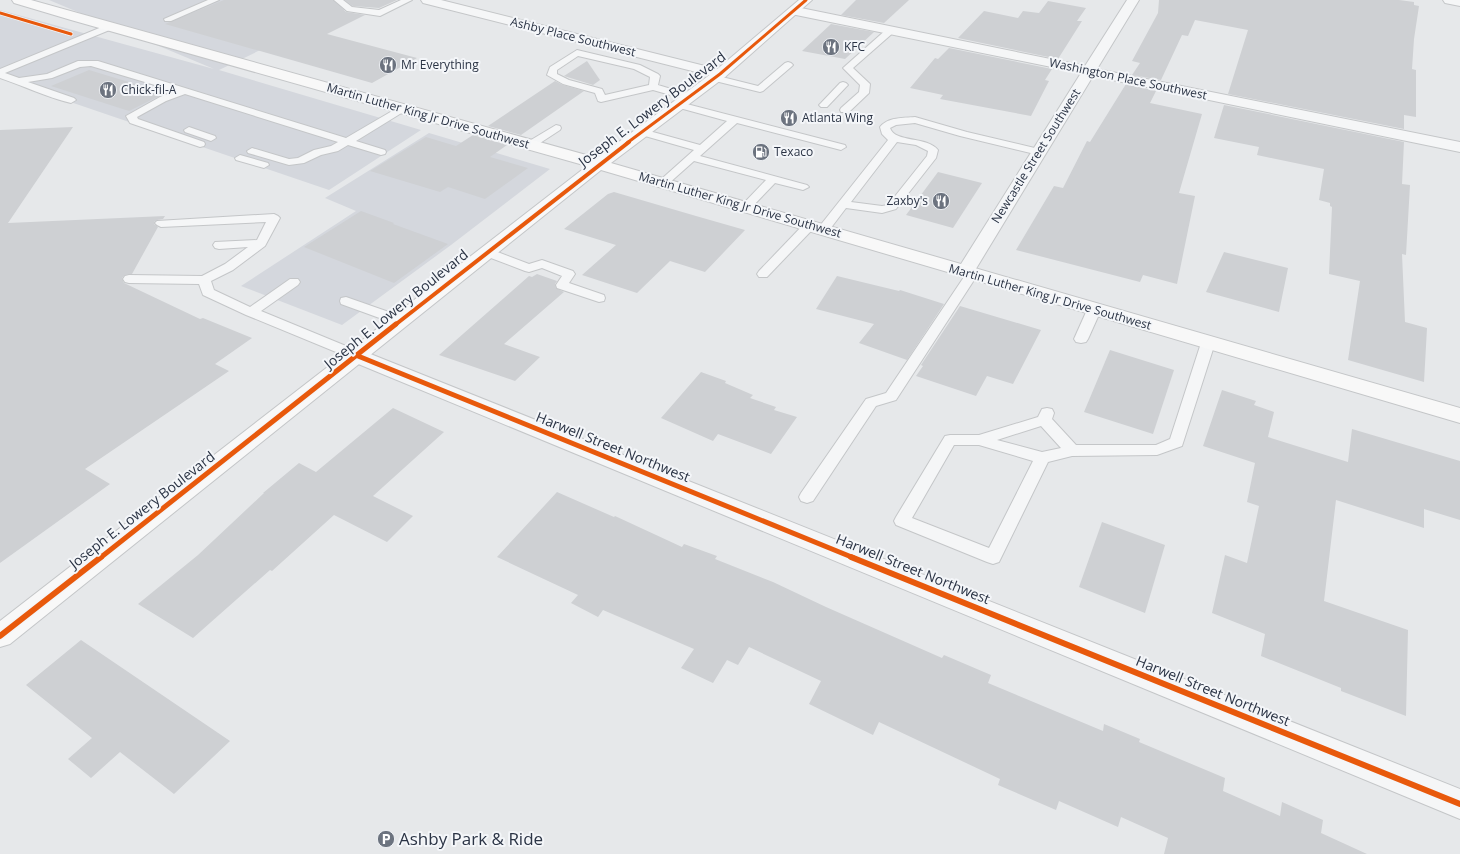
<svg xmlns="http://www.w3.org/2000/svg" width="1460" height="854" font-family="'Open Sans',sans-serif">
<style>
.built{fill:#d4d7dd}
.building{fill:#ced0d3}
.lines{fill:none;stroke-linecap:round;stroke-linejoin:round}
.lane-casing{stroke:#c4c6c8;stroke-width:2}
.street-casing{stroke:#c4c6c8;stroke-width:2}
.secondary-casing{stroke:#c4c6c8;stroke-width:2}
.lane{fill:#f5f6f7;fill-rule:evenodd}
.street{fill:#f5f6f7;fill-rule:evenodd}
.secondary{fill:#f8f8f8;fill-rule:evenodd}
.cycleway-far3-casing{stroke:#f4f6f9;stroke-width:4.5}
.cycleway-far2-casing{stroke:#f4f6f9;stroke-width:6}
.cycleway-far1-casing{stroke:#f4f6f9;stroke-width:8}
.cycleway-casing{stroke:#f4f6f9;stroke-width:9}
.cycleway-far3{stroke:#e8590c;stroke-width:3}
.cycleway-far2{stroke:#e8590c;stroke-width:4}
.cycleway-far1{stroke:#e8590c;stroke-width:5}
.cycleway{stroke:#e8590c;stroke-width:6}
.labels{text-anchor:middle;stroke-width:4;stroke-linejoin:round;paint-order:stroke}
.far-street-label{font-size:12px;fill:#2b3445;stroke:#f4f6f9}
.far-poi-label{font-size:12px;fill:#2b3445;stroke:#f4f6f9;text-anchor:start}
.street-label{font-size:14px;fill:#2b3445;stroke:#f4f6f9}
.near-poi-label{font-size:17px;fill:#2b3445;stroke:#f4f6f9;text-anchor:start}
</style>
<rect width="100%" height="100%" fill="#e6e8ea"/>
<g class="built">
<path d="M49,0H364L219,70L421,130L329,190L0,78V10L214,69Z"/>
<path d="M429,133L550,169L451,245L342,325L241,286L356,211L325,198Z"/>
</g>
<g class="building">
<path d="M224,0H333L346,12L365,15L327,34L417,58L372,83L165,24Z"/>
<path d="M345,0H397L379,8L353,6Z"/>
<path d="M856,0H909L884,23L841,15Z"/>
<path d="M1159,0H1399L1414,2V5L1419,6L1414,39L1412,69L1416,70V117L1404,115V129L1228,94L1248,30L1195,20L1188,36L1182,35L1161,80L1132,75L1140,63L1132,61L1158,13Z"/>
<path d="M1048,1L1086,8L1077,21H1082L1058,59L958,38L984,11L1018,18L1023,11L1039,13Z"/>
<path d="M831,24L874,32L845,59L802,51Z"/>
<path d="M949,48L1052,69L1045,80L1049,81L1031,116L940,99L943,95L910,88L935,58L938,59Z"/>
<path d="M587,61L600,80L593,85L564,76Z"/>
<path d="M89,70L165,93L129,111L51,86Z"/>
<path d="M555,81L563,85L584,91L521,135L488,126Z"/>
<path d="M1126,84L1156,91L1150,103L1202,114L1179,193L1195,196L1177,284L1143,275L1140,282L1016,250L1054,186L1063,188L1087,141L1090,142Z"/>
<path d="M1224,105L1404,142L1402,184L1410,185L1406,255L1402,254L1405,322L1427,328L1424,382L1348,360L1360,281L1329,274L1332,207L1330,206V203L1319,200L1324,169L1257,155L1259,147L1214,138Z"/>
<path d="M73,127L8,223L165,216L163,219L157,220L154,222V224L158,227L132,274L125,275L122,278L124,283L200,319L203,318L252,338L215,364L229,371L85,469L110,484L0,563V130Z"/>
<path d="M473,135L507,145L490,157L528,168L485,199L448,187L440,192L370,171L426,137L456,146Z"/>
<path d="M938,172L982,183L953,228L906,215Z"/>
<path d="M614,192L696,216L745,230L705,272L670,261L637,293L582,275L616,245L564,229L608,194Z"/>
<path d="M361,211L394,223L393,224L448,244L394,283L304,247Z"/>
<path d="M1224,252L1288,268L1279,312L1206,292Z"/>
<path d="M537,274L557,281L555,284L556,288L564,292L504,344L540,357L515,381L439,355L529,276L532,277Z"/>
<path d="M837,276L899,291L900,290L944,304L907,360L859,343L874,324L816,309Z"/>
<path d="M960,306L1041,330L1013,384L987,376L976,396L916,376L923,366L921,365Z"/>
<path d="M1110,350L1174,370L1153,434L1084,412Z"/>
<path d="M701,372L726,381L725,383L753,395L750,398L776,407L774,410L797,417L771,454L718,434L713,441L661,418Z"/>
<path d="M1222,390L1256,401L1254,405L1274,412L1268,437L1348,462L1352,429L1460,461V520L1424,509V528L1336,500L1324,601L1408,630L1406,716L1341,691V688L1261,656L1265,634L1212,613L1225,555L1247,563L1259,506L1247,502L1255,463L1203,446Z"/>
<path d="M393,408L444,432L373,496L413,516L387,542L334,515L272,571L270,570L193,638L138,604L198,555L264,493H263L299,463L316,472Z"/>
<path d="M557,492L614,517L615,516L682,547L684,544L717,556L715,559L773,582L826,607L942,658L944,655L991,675L988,683L1103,731L1104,724L1140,739L1139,742L1225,778L1223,791L1280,816L1282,802L1323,820L1321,833L1367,854H1164L1168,838L1121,817L1118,827L1059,801L1056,810L998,785L1000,779L879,722L873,735L809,704L821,681L749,647L738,665L727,660L713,683L681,668L694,649L603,610L598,617L571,603L578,595L497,557Z"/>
<path d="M1102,522L1165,545L1145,613L1079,587Z"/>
<path d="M81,640L230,741L174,794L120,752L91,778L68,759L92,738L26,685Z"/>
</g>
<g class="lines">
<defs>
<g id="lane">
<path d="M208,0H219L171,21H165L164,19Z"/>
<path d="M334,0H343L352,7L379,10L401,0H412L380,16L347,11Z"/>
<path d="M109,24L112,25L113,27L112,29L5,73L19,78L47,74L78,61H98L346,138L399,107H407L408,109L356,141L385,150L386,152L385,154L381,155L348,145L338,151L321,155L304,163L289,165L248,153L247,151L252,148L289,159L298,158L314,150L331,146L338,142L185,94L166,101L137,117L138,119L204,142L205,144L204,146L200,147L130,123L126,116L160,97L175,91L91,66L80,67L52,78L28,82L74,98L76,100L71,103C46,97 24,86 0,78V69Z"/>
<path d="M891,27L895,30L894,32L853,68L870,84L869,93L849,112H841L840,110L841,108L859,92L860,85L843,68L888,28Z"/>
<path d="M577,50L640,65L658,74L660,76L658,85L691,95L693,97L688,100L653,90L601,102L598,101L595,93L563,84L547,75L550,67ZM578,56L634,69L650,77L649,85L605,95L602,89L569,80L557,74V70Z"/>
<path d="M788,62L791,63L793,65L791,67L763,91L760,92L711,80L709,78L714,75L758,86L785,63Z"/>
<path d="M843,82L846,83L848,85L846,87L827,107H821L819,105L821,103L840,83Z"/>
<path d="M679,102L845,145L846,147L841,150L737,123L700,156L807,185L809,187L803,190L775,183L750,209H742L740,207L742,205L766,180L694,161L667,185H659L657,183L694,150L638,134L637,132L638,130L642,129L700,145L727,121L676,107L674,105L676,103Z"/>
<path d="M915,117L967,132L1043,150L1044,152L1039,155L960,136L915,123L896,125L890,128C895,143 927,136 938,150L936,158L896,209L882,213L846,208L827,233H819L817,230L819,227L888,140L882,134L880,127C888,117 903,118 915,117ZM897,142L916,145L928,151L927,156L888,205L882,206L851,202Z"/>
<path d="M556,125L560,126L561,128L560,130L534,147H526L525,145L526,143Z"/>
<path d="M189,127L215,136L216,138L211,141L185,132L184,130Z"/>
<path d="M240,155L268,163L269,165L264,168L236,160L235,158Z"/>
<path d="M274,214L278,216L280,218L265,246L233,270L211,281L214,290L250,307L290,279H298L300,282L298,285L261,311L363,353L365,356L363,359L358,360L353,359L246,315L203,295L199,284L129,283L125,282L123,279L125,276L129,275L202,276L225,264L248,247L219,249L215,248L213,245L215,242L257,240L266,222L161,227L157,225L155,223L157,221Z"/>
<path d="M809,222L813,223L815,226L813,229L767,277H759L757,274L759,271L805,223Z"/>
<path d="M487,248L529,264L542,260L573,271L575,274L569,283L604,295L605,298L604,301L599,302L557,288L556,285L562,276L542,268L529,272L525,271L483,255L481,252L483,249Z"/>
<path d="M972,270L976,271L978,274L896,400L876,406L813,501L807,503L801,501L799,497L801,493L866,399L886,393L968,271Z"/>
<path d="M346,297L406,318L408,321L406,324L401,325L396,324L341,304L340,301L341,298Z"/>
<path d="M1094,306L1099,307L1101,310L1088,339L1086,342L1081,343L1076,342L1074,339L1087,310L1089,307Z"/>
<path d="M1208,339L1213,340L1215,343L1182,446L1157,455L1072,456L1048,462L999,562L993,564L987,562L896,525L894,521L896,517L945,436L950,435H979L1038,417L1042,409L1047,408L1052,409L1054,413L1052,419L1076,445H1156L1170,439L1201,343L1203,340ZM1041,426L1061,448L1042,452L997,440ZM954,445H979L1033,461L989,548L912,518Z"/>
</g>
<g id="street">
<path d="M421,0H441L725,71L727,74L725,77L720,78L423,3Z"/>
<path d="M1127,0H1139L1097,69L1460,142V152L1093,76L974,272L971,276L965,278L959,276L956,272L1081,73L796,15L792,14L790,11L792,8L796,7L1085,66Z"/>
<path d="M1443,0H1460V6L1445,3Z"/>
<path d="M358,349L1460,789V819L351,361L348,356L351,351Z"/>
</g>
<path id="secondary" d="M12,0H31L597,158L715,71L799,0H812L725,77L611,163L1460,408V423L601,170L10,644L0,647V621L587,166L71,20L14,3Z"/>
</defs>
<use href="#lane" class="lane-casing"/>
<use href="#street" class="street-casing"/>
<use href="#secondary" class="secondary-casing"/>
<use href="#lane" class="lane"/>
<use href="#street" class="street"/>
<use href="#secondary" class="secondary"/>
<defs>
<g id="cycleway-far3">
<path d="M0,13L71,34"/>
<path d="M627,143L720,74L806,0"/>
</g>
<path id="cycleway-far2" d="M395,325L629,142"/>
<g id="cycleway-far1">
<path d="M358,356L854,558"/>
<path d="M100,558L396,324"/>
</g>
<g id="cycleway">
<path d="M851,557L1460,804"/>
<path d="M0,636L101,557"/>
</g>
</defs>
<use href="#cycleway-far3" class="cycleway-far3-casing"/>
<use href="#cycleway-far2" class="cycleway-far2-casing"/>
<use href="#cycleway-far1" class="cycleway-far1-casing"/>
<use href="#cycleway" class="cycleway-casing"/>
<use href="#cycleway-far3" class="cycleway-far3"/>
<use href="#cycleway-far2" class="cycleway-far2"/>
<use href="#cycleway-far1" class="cycleway-far1"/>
<use href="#cycleway" class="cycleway"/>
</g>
<defs>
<symbol id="restaurant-disc" viewBox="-11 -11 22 22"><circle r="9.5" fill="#6c737f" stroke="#f4f6f9"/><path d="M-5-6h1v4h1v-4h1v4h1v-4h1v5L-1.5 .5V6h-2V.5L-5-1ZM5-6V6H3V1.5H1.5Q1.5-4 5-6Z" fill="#fff"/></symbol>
<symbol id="fuel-disc" viewBox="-11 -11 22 22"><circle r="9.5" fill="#6c737f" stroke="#f4f6f9"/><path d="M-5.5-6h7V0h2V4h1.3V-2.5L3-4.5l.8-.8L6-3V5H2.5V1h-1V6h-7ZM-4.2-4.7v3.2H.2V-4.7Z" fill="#fff"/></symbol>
<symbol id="parking-disc" viewBox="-11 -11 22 22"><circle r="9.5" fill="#6c737f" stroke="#f4f6f9"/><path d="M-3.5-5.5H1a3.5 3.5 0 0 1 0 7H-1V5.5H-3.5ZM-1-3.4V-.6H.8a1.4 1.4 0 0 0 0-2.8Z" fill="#fff"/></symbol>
</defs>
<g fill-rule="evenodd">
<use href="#restaurant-disc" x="821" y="37" width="20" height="20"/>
<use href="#restaurant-disc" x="378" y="55" width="20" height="20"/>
<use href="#restaurant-disc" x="98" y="80" width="20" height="20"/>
<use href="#restaurant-disc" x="779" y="108" width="20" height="20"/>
<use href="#fuel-disc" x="751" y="142" width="20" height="20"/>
<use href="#restaurant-disc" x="931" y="191" width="20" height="20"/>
<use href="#parking-disc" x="376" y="829" width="20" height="20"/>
</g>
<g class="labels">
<g class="far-street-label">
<text transform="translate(573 37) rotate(14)" y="4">Ashby Place Southwest</text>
<text transform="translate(1128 79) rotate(12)" y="4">Washington Place Southwest</text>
<text transform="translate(428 116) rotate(16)" y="4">Martin Luther King Jr Drive Southwest</text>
<text transform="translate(1036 156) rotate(-58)" y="4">Newcastle Street Southwest</text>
<text transform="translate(740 205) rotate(16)" y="4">Martin Luther King Jr Drive Southwest</text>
<text transform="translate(1050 297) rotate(16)" y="4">Martin Luther King Jr Drive Southwest</text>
</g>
<g class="far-poi-label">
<text x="844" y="51">KFC</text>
<text x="401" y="69">Mr Everything</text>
<text x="121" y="94">Chick-fil-A</text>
<text x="802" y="122">Atlanta Wing</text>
<text x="774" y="156">Texaco</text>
<text x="928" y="205" text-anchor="end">Zaxby's</text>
</g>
<g class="street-label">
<text transform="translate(652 109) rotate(-37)" y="5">Joseph E. Lowery Boulevard</text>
<text transform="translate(396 309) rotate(-39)" y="5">Joseph E. Lowery Boulevard</text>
<text transform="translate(613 447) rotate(22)" y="5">Harwell Street Northwest</text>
<text transform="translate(142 510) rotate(-38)" y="5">Joseph E. Lowery Boulevard</text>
<text transform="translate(913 569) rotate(22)" y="5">Harwell Street Northwest</text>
<text transform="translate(1213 691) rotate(22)" y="5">Harwell Street Northwest</text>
</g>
<g class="near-poi-label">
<text x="399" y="845">Ashby Park &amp; Ride</text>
</g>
</g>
</svg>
